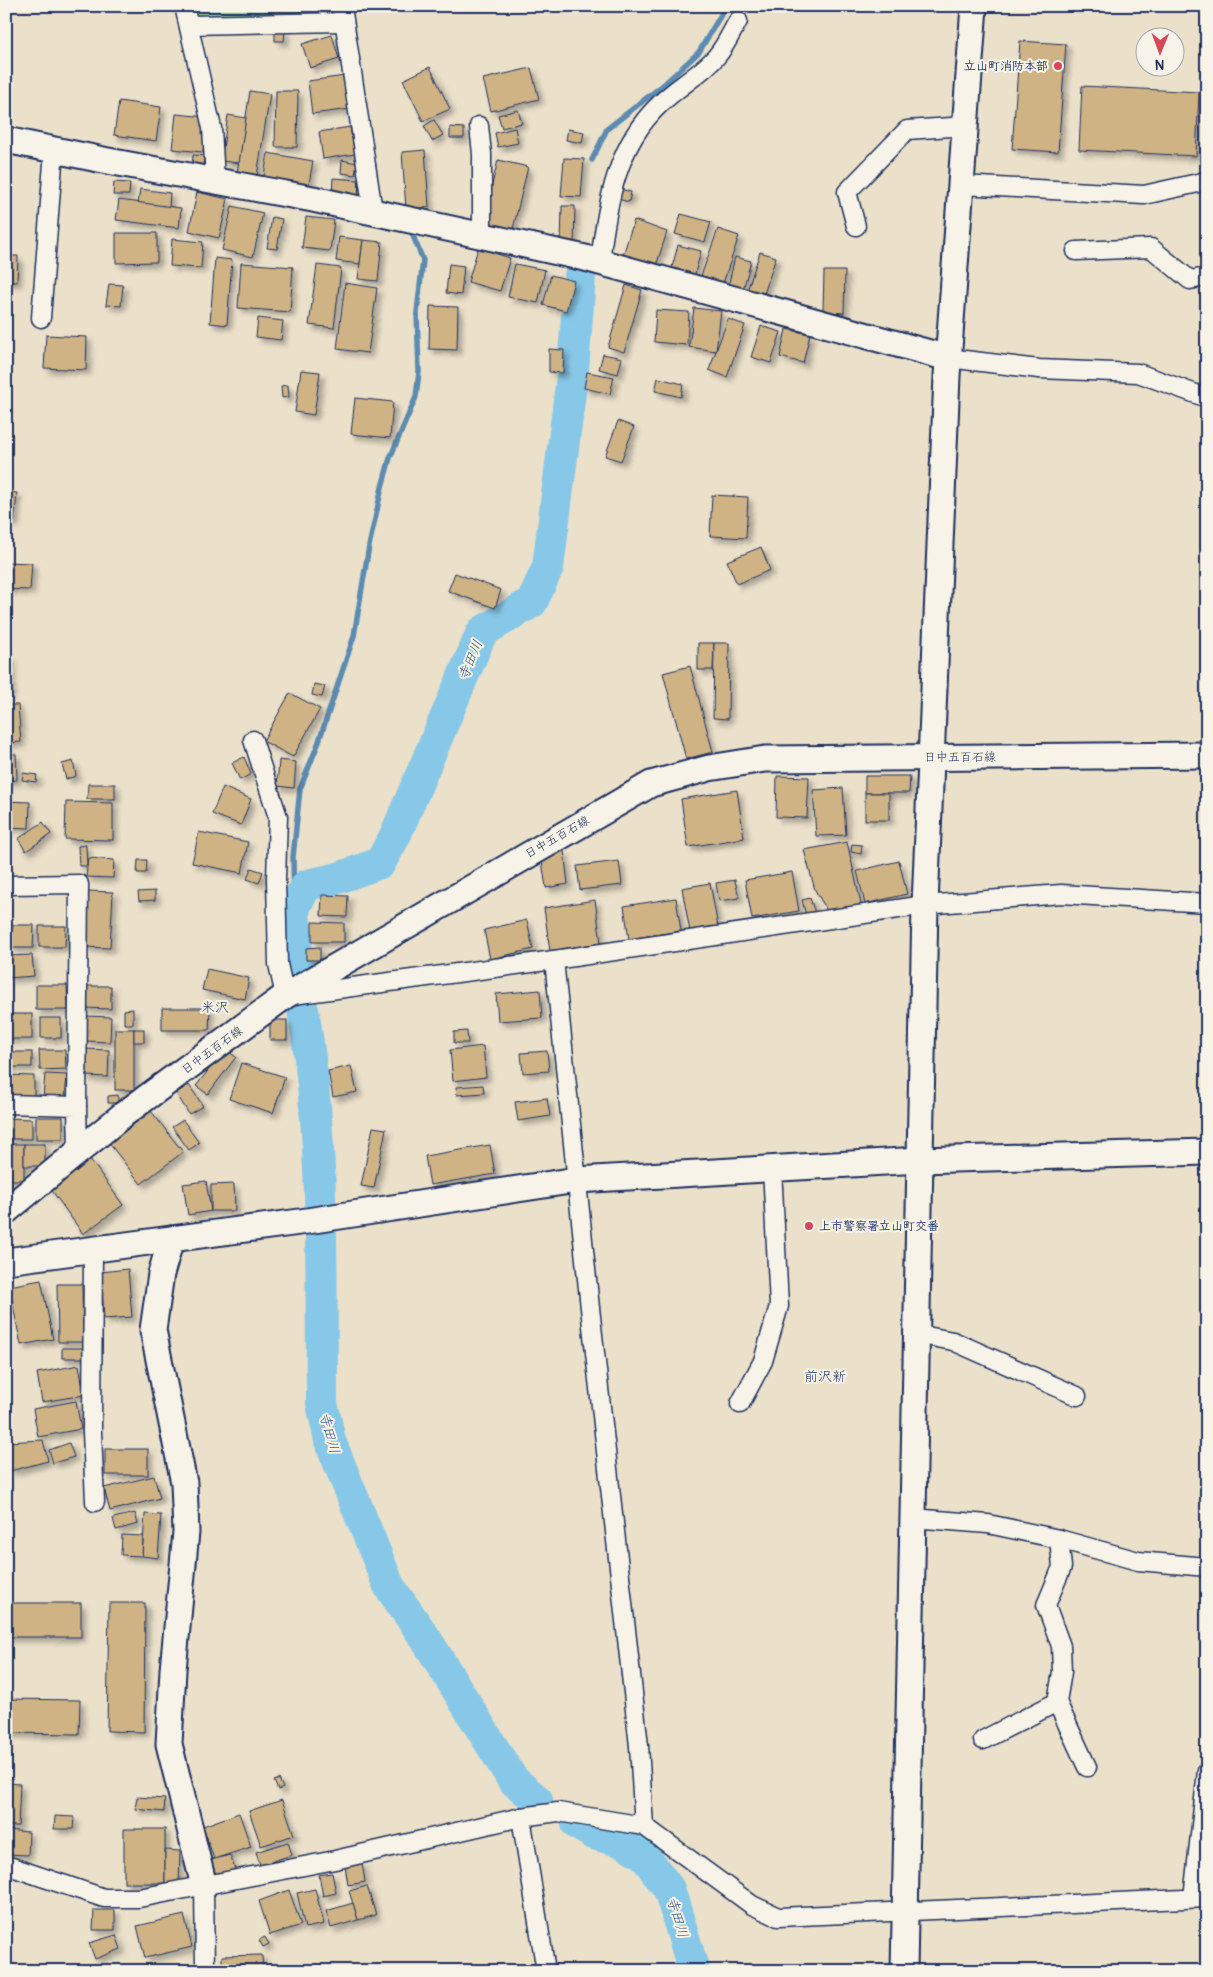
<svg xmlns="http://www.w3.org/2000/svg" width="1213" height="1977" font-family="Pangolin,'Klee One',sans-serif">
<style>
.green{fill:#a9e2a6;stroke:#628882}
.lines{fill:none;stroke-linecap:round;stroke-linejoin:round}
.stream{stroke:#5c8bb1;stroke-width:5.5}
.river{stroke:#87c8e8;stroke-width:32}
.building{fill:#d0b384;stroke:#1b2f5e;filter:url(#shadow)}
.street-casing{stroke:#1b2f5e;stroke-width:21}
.secondary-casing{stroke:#1b2f5e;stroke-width:29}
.street{stroke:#f7f3e8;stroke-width:18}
.secondary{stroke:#f7f3e8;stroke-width:25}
.poi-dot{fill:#d1495b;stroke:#f7f3e8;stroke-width:2}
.labels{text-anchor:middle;stroke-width:4;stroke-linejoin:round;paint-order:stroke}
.poi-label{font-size:12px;font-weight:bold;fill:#1b2f5e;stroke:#f7f3e8;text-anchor:end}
.street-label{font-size:12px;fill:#1b2f5e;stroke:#f7f3e8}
.water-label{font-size:14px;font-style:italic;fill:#365580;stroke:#f7f3e8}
.neighbourhood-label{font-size:14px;fill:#1b2f5e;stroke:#f7f3e8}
</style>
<defs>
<filter id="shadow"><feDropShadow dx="4.5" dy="4.5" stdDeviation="2.5" flood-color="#0004"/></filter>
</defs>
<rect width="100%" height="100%" fill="#ebe0ca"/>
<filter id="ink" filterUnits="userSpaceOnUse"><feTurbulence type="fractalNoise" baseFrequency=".02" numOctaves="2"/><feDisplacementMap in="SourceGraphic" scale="10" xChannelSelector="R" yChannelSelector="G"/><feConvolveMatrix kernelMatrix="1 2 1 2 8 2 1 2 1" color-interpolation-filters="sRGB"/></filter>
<g filter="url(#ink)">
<path class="green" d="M191,6H332L334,15H194Z"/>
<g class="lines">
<g class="stream">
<path d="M592,160L607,129L662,86L699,52L726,6"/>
<path d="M294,908L293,857L300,789L318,744L354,636L369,546L382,487L390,458L416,397L419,372L417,312L423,260L413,236"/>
</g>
<g class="river">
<path d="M298,974L294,908L307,885L338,878L380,863L395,836L482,632L532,602L548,567L573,369L580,276"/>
<path d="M303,1010C325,1139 321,1272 322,1403L330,1441L389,1586L426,1639L513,1780L537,1800"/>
<path d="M577,1824L594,1834L623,1842L644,1855L669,1889L694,1971"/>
</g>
</g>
<g class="building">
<path d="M275,31H285L284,41H275Z"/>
<path d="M332,35L339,59L310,68L302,44Z"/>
<path d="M1020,41L1066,44L1058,152L1012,149Z"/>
<path d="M430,67L450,109L423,121L403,80Z"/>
<path d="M531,68L539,99L491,111L483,79Z"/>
<path d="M345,76L350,109L312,114L308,81Z"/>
<path d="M1082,86L1199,92L1196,156L1079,150Z"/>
<path d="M250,91L270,94L257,176L237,173Z"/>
<path d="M276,91H298L297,147H275Z"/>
<path d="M119,101L161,107L156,141L114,135Z"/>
<path d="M518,110L522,123L502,128L498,115Z"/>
<path d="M176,114L207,117L203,152L172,149Z"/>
<path d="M228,115L246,118L239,163L221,161Z"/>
<path d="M434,120L443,135L432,141L424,126Z"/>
<path d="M350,127L355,154L323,159L319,132Z"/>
<path d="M450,127L464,128V138H450Z"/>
<path d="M515,128L518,143L498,147L495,133Z"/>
<path d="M568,129L584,132L582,143L566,140Z"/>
<path d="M425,150L429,207L406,209L402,152Z"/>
<path d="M268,153L313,161L308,189L263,181Z"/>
<path d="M193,155L204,156L203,167L192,166Z"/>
<path d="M564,158L584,159L581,197L561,196Z"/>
<path d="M342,160L357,163L355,175L341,173Z"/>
<path d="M498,160L528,167L513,229L483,222Z"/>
<path d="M333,178L359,180L358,198L332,196Z"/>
<path d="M114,182L130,183L129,195H113Z"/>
<path d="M140,189L170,193L169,207L138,203Z"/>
<path d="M620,189L631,192L629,202L618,199Z"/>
<path d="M197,192L228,199L219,238L189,231Z"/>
<path d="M119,200L181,208L179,228L116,220Z"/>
<path d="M232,206L263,213L253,257L222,250Z"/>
<path d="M562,206H575L574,246H561Z"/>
<path d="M681,214L711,222L705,242L675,234Z"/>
<path d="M272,217L282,219L277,249L267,248Z"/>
<path d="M306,217L334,220L330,251L302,248Z"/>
<path d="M634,220L667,232L656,266L623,255Z"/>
<path d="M718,229L739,236L723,283L701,276Z"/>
<path d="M116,233H157V262L116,263Z"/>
<path d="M339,237L363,240L360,264L336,261Z"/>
<path d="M172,239L203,242L201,268L170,266Z"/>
<path d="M363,240L382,242L378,281L358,279Z"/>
<path d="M678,245L701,251L694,277L671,271Z"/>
<path d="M478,248L510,258L500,291L468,282Z"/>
<path d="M760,252L776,257L763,297L747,291Z"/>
<path d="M6,256H18L17,282H6Z"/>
<path d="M735,257L751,261L743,290L728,287Z"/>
<path d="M215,258L232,260L227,325L210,323Z"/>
<path d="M241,263L293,267L290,312L238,308Z"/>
<path d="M449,264L464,266L461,295L446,293Z"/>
<path d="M515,264L545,270L538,303L508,297Z"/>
<path d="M317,265L341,268L334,328L309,325Z"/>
<path d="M824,271H845L844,313L823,312Z"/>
<path d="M551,275L574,281L566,311L543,305Z"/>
<path d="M345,283L377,288L368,353L337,349Z"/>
<path d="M109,284L123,285L121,306L106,305Z"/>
<path d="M626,285L642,290L624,352L608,347Z"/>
<path d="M430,306L458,307L457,350L429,349Z"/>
<path d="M694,308L721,311L716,351L689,347Z"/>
<path d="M656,310L689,312L687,345L654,342Z"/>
<path d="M258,318L283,321L281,340L256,337Z"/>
<path d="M728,319L745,325L727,377L709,370Z"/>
<path d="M761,326L781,332L771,363L751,357Z"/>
<path d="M786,329L810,334L803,363L780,357Z"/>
<path d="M46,335L87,337L86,370L44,368Z"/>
<path d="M549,349L564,350L563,373L549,372Z"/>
<path d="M603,354L622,358L618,374L599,369Z"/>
<path d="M301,370L320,372L314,415L295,412Z"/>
<path d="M587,372L614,377L610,394L584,388Z"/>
<path d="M658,378L683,384L681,397L655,391Z"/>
<path d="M288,385L289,397L282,398L281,386Z"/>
<path d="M355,398L393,402L390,438L351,434Z"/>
<path d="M618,421L634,427L621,461L605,456Z"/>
<path d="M6,492L17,493L14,522H6Z"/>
<path d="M712,495L748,497L746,538L710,536Z"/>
<path d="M761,547L770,570L737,584L727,561Z"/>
<path d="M6,562L32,563L30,590L6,589Z"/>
<path d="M455,573L501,590L495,608L448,591Z"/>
<path d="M698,643H714L713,670H698Z"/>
<path d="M714,643H729L728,719L713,718Z"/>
<path d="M6,657H11L10,695H6Z"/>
<path d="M690,666L713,752L686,759L663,673Z"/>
<path d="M314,684L325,686L322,697L312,695Z"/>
<path d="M290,693L320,709L293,757L263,741Z"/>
<path d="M6,705H18L21,742L6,743Z"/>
<path d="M6,754H16L17,780L6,781Z"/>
<path d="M244,757L251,774L240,780L232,763Z"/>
<path d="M279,760L296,762L294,788L277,786Z"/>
<path d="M73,761L76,776L66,779L62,764Z"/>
<path d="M23,773L37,775L36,782L22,780Z"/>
<path d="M777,776L809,777L807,818L776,817Z"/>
<path d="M865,776H910L909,793H865Z"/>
<path d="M88,784H115V799H87Z"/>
<path d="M223,787L251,799L241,825L212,814Z"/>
<path d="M843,788L846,835L816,836L813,790Z"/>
<path d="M737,790L744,838L688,847L681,799Z"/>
<rect x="865" y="793" width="24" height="27"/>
<path d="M6,801L30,802L29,828L6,827Z"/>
<path d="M66,802L113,803V840L65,839Z"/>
<path d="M43,822L51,834L26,851L18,839Z"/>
<path d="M199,832L248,842L242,873L192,863Z"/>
<path d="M847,842L862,908L828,912L815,890L804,850Z"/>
<path d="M852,844L862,845L861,854L851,852Z"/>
<path d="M86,845L87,866H79L78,846Z"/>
<path d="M564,851L568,884L546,888L541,854Z"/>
<path d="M88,858L114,860L113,878L86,877Z"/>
<path d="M138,860H147L146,873H137Z"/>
<path d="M619,861L622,885L580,890L577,866Z"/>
<path d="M899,861L907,894L865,904L857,871Z"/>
<path d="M251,868L263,872L259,883L247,879Z"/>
<path d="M792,872L799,911L752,919L745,880Z"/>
<path d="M735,880L739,898L719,901L716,883Z"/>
<path d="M710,883L718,927L690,932L682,888Z"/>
<path d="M86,891L113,892L110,948L84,947Z"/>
<path d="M155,891V900L139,901L138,892Z"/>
<path d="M322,895L348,896L347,917L321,916Z"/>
<path d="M676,898L681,931L629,939L624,906Z"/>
<path d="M810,898L815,913L806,915L802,900Z"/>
<path d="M595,900L601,943L550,951L544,908Z"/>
<path d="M527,920L533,949L490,959L484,930Z"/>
<path d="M312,922L344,923V942H312Z"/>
<path d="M10,925H34L33,948H10Z"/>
<path d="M39,926H66L65,947H39Z"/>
<path d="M320,947V960H306V948Z"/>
<path d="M32,955L34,976L8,978L7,956Z"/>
<path d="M207,969L249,978L245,999L202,990Z"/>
<path d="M36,985H67L68,1010H36Z"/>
<path d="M83,986H111V1009L83,1008Z"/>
<path d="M540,990L542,1018L498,1021L496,994Z"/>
<path d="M162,1008H210L209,1030H162Z"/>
<path d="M133,1009V1024H124V1010Z"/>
<rect x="6" y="1014" width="26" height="25"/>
<path d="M85,1016L111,1017L110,1042L84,1041Z"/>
<rect x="41" y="1018" width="20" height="20"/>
<rect x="270" y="1020" width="17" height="20"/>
<rect x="115" y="1029" width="19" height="61"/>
<rect x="134" y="1029" width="10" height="13"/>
<path d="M467,1031L468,1043H454V1032Z"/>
<path d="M483,1046L486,1077L453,1081L450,1050Z"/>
<path d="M85,1049L109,1050L108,1077L85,1076Z"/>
<path d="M225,1049L236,1057L208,1094L196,1086Z"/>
<path d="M39,1050H65L66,1069L40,1070Z"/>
<path d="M547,1051L549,1071L523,1073L521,1053Z"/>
<rect x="6" y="1052" width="26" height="15"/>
<path d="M241,1063L285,1077L273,1113L229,1099Z"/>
<path d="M351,1066L357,1092L333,1097L328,1071Z"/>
<path d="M45,1074L67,1075L65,1099L43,1098Z"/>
<path d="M6,1075L34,1076V1098L6,1097Z"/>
<path d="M189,1085L203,1106L189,1114L176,1093Z"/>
<path d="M483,1085L484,1093L457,1095L456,1087Z"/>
<path d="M118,1095V1103H108V1096Z"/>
<path d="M547,1098L550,1116L518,1121L515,1102Z"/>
<path d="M151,1111L183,1152L141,1184L109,1143Z"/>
<rect x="36" y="1117" width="27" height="22"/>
<path d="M6,1118L32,1119V1139H6Z"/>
<path d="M183,1120L199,1143L189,1150L172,1127Z"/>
<path d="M373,1127L386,1129L374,1188L361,1186Z"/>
<rect x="6" y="1144" width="18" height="36"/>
<rect x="24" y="1144" width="21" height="22"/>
<path d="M490,1145L495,1174L430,1185L425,1156Z"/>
<path d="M90,1159L123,1205L83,1234L50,1188Z"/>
<path d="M206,1181L211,1211L188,1215L183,1184Z"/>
<path d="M234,1184L235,1211H211V1185Z"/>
<path d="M128,1269L132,1317L104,1319L101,1272Z"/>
<path d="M41,1280L53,1339L21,1345L9,1286Z"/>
<path d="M57,1284H82L83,1342H58Z"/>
<rect x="62" y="1348" width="21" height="10"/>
<path d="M79,1365L84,1395L42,1402L37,1373Z"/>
<path d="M76,1401L81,1429L38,1437L33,1409Z"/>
<path d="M43,1440L48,1461L10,1471L6,1459V1442Z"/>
<path d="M69,1443L74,1457L53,1463L49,1450Z"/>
<rect x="105" y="1449" width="43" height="26"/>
<path d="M154,1476L160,1498L110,1511L104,1488Z"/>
<path d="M135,1513L138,1524L116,1530L113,1518Z"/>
<path d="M145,1514L161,1515L158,1558L142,1556Z"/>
<path d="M122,1535L143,1536L142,1556L121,1555Z"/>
<rect x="6" y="1603" width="75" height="34"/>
<path d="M109,1603H145L144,1732L107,1731Z"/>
<path d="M6,1699L80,1700L79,1734L6,1733Z"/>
<path d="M279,1779L283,1788L278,1790L274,1781Z"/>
<path d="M6,1783L20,1784L18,1826H6Z"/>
<path d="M137,1797L165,1799L164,1812L135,1809Z"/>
<path d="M282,1800L294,1835L261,1846L249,1811Z"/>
<path d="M239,1813L251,1847L214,1859L203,1826Z"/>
<path d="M55,1816L74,1817L73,1829H54Z"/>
<rect x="124" y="1829" width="41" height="54"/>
<path d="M6,1830L29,1832L28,1855L6,1854Z"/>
<path d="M288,1842L292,1855L260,1865L256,1852Z"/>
<path d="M165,1850L180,1851L179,1883H165Z"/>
<path d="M230,1855L235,1869L216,1875L211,1860Z"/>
<path d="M362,1863L365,1882L348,1885L345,1866Z"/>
<path d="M332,1873L336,1893L323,1896L319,1875Z"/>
<path d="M367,1886L376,1915L358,1920L349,1891Z"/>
<path d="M315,1889L324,1924L305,1928L297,1893Z"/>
<path d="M289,1890L301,1925L270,1935L259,1901Z"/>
<path d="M353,1903L358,1920L331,1928L326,1911Z"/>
<path d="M94,1910H115V1930H93Z"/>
<path d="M184,1915L192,1947L145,1958L137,1926Z"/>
<path d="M116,1935L121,1949L95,1959L89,1943Z"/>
<path d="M265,1937L269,1944L263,1947L259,1940Z"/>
<path d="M262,1955L263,1971H222V1956Z"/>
</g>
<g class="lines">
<defs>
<g id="street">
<path d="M184,6L212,128L215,180"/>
<path d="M342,6L373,211"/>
<path d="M190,25L344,22"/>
<path d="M479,126L482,154V235"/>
<path d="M962,185L1144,195L1207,181"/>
<path d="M856,226L847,192L907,130L966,126"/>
<path d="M1076,251L1151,248L1190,280L1207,277"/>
<path d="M600,261C607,205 616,145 660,104C677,87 700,75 716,57C725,47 731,33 738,21"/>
<path d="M41,318L54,150"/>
<path d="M948,358L1039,369L1138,373L1207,398"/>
<path d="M253,740L278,817L276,879L278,964L285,996L554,960L925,905L1061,894L1207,903"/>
<path d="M6,885L79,884L77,1106"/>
<path d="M554,960L590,1308L639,1746L644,1826"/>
<path d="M6,1104L77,1106L78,1152"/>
<path d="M93,1249L92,1432L95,1502"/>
<path d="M916,1334L953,1341L1077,1396"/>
<path d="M740,1404L763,1361L779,1306L772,1168"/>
<path d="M912,1518L988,1524L1059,1539L1138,1561L1207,1567"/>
<path d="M1057,1702L1062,1672L1061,1646L1046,1605L1062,1567L1059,1539"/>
<path d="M983,1740L1057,1702L1087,1767"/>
<path d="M521,1817L546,1971"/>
<path d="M6,1865L104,1898H139L335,1860L521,1817L558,1812L644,1826L752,1905L778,1917L1207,1898"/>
<path d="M204,1886L205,1971"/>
<path d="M1193,1898L1207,1771"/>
</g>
<g id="secondary">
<path d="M6,140L108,161L313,199L585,258L948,358"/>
<path d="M6,1211L124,1114L285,996L651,784L709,768L765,759L1207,755"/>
<path d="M171,1239L161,1274L153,1330L184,1483L186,1532L173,1670L169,1744L204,1886"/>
<path d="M6,1261L307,1221L577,1180L920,1160L1207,1152"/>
<path d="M904,1971L925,905L947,376L974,6"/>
</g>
</defs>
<use href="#street" class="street-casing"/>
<use href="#secondary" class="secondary-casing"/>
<use href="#street" class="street"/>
<use href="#secondary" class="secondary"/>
</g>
</g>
<g class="poi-dot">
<circle cx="1058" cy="66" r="5"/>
<circle cx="809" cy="1226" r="5"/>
</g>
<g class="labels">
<g class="poi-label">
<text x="1048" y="70">立山町消防本部</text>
<text x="819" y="1230" text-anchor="start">上市警察署立山町交番</text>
</g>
<g class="street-label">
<text x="960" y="761">日中五百石線</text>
<text transform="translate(557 837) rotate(-30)" y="4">日中五百石線</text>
<text transform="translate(212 1050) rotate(-36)" y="4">日中五百石線</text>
</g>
<g class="water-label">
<text transform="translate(470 660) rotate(-67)" y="5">寺田川</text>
<text transform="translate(330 1433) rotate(75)" y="5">寺田川</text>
<text transform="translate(678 1917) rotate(73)" y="5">寺田川</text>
</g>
<g class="neighbourhood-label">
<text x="215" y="1012">米沢</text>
<text x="825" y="1381">前沢新</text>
</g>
</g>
<rect width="1213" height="1977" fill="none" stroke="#f7f3e8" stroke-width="25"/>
<rect x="12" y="12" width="1188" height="1952" fill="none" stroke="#1b2f5e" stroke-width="2" filter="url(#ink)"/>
<g transform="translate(1160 52) rotate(181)"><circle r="24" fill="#f7f3e8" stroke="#9fa5b1"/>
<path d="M0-4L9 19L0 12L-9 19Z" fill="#d1495b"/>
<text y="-8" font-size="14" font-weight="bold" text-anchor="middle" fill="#1b2f5e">N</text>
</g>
</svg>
